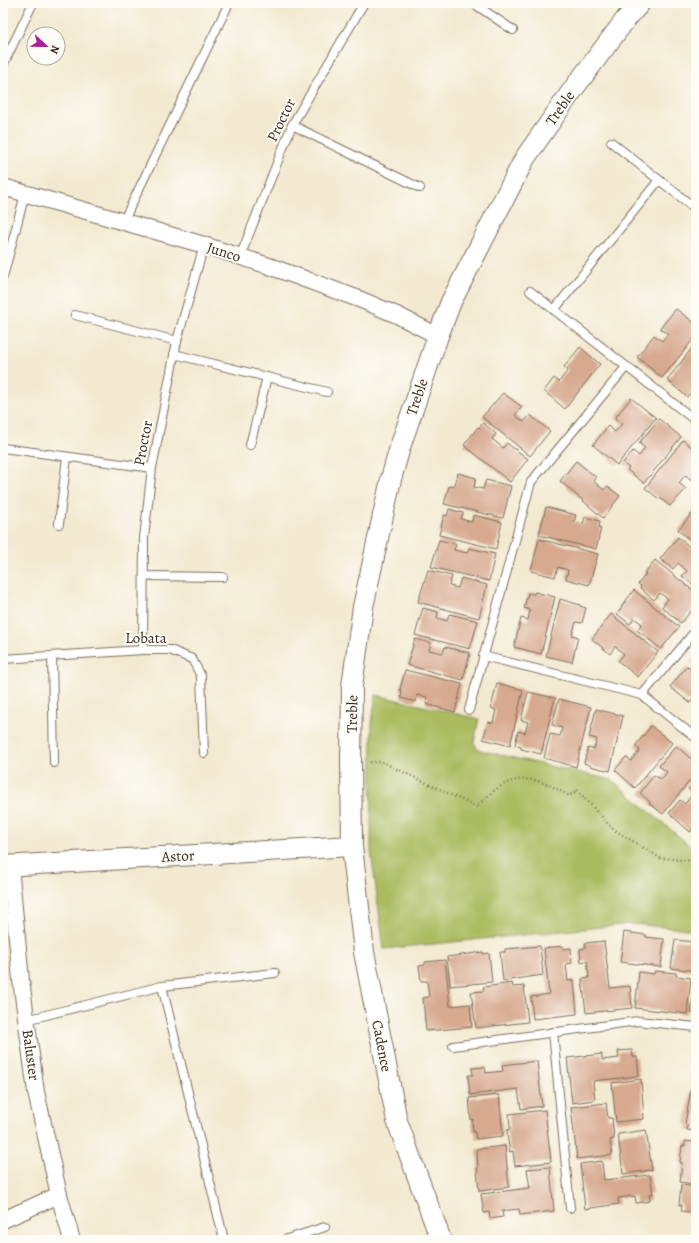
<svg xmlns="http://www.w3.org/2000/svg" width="699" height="1243" font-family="Alegreya,serif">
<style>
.green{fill:#abbc60;stroke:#73733f}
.building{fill:#d7a98f}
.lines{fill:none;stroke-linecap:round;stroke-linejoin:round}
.service-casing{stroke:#7b6d5c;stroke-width:10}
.minor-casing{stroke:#7b6d5c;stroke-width:18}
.tertiary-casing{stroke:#7b6d5c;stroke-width:22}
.path{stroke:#7b6d5c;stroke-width:2.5;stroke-dasharray:1 3;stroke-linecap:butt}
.service{stroke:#fff;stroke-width:8}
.minor{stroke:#fff;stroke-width:16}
.tertiary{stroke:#fff;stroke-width:20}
.labels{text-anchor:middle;stroke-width:4;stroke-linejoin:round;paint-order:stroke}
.street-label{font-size:15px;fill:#3b2a1e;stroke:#fdfcf7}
</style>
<rect width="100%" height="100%" fill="#fdfcf7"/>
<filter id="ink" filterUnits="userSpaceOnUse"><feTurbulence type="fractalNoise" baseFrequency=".025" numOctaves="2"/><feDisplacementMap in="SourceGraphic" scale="8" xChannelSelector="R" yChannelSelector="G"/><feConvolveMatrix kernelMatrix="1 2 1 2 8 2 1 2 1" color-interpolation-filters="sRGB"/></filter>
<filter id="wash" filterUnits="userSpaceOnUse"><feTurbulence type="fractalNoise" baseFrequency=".012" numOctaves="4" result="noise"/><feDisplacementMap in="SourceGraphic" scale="16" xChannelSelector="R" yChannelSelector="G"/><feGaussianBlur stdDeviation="0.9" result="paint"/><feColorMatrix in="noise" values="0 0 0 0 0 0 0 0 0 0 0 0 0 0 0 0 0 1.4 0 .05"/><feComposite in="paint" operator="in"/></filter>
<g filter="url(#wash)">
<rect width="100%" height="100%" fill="#f2e9d0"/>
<path class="green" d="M376,695L479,719L474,743L479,750L612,780L696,851V930L632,924L384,949L371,852L372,722Z"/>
<g id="blocks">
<g class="building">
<path d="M676,309L696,324V336L662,378L637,357L654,335L662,341L668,334L660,328Z"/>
<path d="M696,343V386L687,397L667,380Z"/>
<path d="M580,347L600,364L565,409L544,391L554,378L559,382L568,370L564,367Z"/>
<path d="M696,392V403L691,399Z"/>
<path d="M503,393L522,407L515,415L524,422L530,415L550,431L530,456L482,417Z"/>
<path d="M631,398L656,418L617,465L593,445L608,426L615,432L622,424L615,418Z"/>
<path d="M659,419L681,437L644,483L627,470L629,468L623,463L633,451L639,456L645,448L639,443Z"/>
<path d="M483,423L496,434L492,439L503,448L507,443L528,459L510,482L464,445L478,427L479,428Z"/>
<path d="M683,440L696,451V478L693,481L685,475L679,483L686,489L670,506L660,498L659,499L645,488Z"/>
<path d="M576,461L596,477L593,481L604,490L607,486L620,496L603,518L560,481Z"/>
<path d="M458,473L476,478L474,487L483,489L486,480L511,486L503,518L444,504L449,486L454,487Z"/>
<path d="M546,507L576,515L574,522L583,524L585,517L600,521L599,528H601L596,549L539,535Z"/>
<path d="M449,509L463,513L461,519L472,522L473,515L502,522L496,549L439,535L444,515L447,516Z"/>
<path d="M696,509V545L678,530Z"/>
<path d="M678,537L696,552V587L682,576L687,571L678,563L673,569L660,559Z"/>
<path d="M539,539L598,554L589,585L566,579L568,570L558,567L555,577L531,571Z"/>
<path d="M439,540L456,544L454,550L467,553L469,548L495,554L489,581L431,567Z"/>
<path d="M655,560L696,593V605L681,623L662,607L668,599L660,593L654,600L640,588L641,586L638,584L646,574L644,573Z"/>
<path d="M428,570L452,576L449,586L458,588L461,578L487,585L479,618L418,602Z"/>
<path d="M634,590L679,627L661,649L637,630L642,624L634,618L630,624L617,614L622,607H621Z"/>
<path d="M535,592L555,597L541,654L514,647L521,618L528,620L530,610L524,608L528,593L534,594Z"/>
<path d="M560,599L580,605V606L586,608L582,623L576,622L572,635L578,637L572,662L546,656Z"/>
<path d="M423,608L438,612L437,618L447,621L449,614L478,621L470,649L415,635Z"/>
<path d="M611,614L658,652L638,677L618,661L624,654L615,646L610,654L592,639Z"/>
<path d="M415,639L431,643L429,650L443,653L445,647L470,653L463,680L407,665Z"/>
<path d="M696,656V667L691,662Z"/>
<path d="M687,666L696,674V700L694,698L690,703L670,687Z"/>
<path d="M405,670L462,684L455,712L426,704L427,697L417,695L416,702L401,698L402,691L400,690Z"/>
<path d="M497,683L523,690L510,746L483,739L488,722L493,723L496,710L491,708Z"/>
<path d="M528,692L555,698L541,754L521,749V747L515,745L518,731L525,733L528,722L521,720Z"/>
<path d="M559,699L591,707L576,767L544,758L550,734L560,736L562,728L552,725Z"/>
<path d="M596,709L623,716L610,771L590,766V765L584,763L588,748L594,749L597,739L589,737Z"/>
<path d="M651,726L672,743L635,788L615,770L626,757L631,761L640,750L635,746Z"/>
<path d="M676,746L696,763V773L663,814L649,803L650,802L640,793L654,775L661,780L667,772L659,766Z"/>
<path d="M696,780V825L690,832L669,813L680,800L685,804L693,793L688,789Z"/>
<path d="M624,932L646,935V937L664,939L661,967L620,962Z"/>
<path d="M675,940L694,942V941H696V971L671,968Z"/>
<path d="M604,941L610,988L630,986L632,1008L586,1013L582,979L589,978L587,961L581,962L580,949L585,948V943Z"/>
<path d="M540,946L543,975L503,981L500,952H505V949Z"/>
<path d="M563,946V949L571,948L572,963L566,964L568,981L574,980L577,1014L533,1019L531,997L549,994L544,948Z"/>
<path d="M483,952V954L489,953L492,982L450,986L447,957Z"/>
<path d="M445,960L450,1006L470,1004L472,1027L426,1031L423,998L429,997L427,981H421L419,966L425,965V962Z"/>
<path d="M655,971L676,973V976L691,978L687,1014L635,1008L639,972L654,974Z"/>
<path d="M512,983L513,987L524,986L528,1022L476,1028L471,992L484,991L483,987Z"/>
<path d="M694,991H696V1013H691Z"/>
<path d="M632,1050L633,1057H637L639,1076L593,1081L595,1100L572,1103L567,1058L602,1054V1060L619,1058L618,1051Z"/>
<path d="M537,1061L542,1106L521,1109L518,1089L470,1095L468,1075H473L472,1068L485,1067L486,1073L503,1071L502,1065Z"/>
<path d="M695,1069H696V1087L693,1086Z"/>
<path d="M641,1079L644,1119L616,1122L612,1083Z"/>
<path d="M691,1089L696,1090V1131L687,1130V1125L685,1124Z"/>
<path d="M499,1095L503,1136L476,1139L475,1132H473L472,1121H473V1119L471,1120L469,1098Z"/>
<path d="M606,1103L608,1118H612L614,1139L610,1140L612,1155L577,1159L571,1107Z"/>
<path d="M545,1110L551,1162L515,1166L513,1151L510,1152L508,1141L507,1130L510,1129L509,1114Z"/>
<path d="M646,1130L652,1170L623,1174L618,1134Z"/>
<path d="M685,1141L696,1142V1184L680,1182L682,1163L680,1162L682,1146H685Z"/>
<path d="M505,1146L509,1187L479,1191L477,1169H478L477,1149Z"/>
<path d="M602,1161L604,1180L650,1175L653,1194H649L650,1201L636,1203L635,1196L618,1198L619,1204L585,1209L580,1164Z"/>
<path d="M550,1167L554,1211L520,1215L519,1209L502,1211L503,1217L490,1219L489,1212L484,1213L481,1194L530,1188L527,1169Z"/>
<path d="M681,1185L696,1187V1213L681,1211L682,1205H679Z"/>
</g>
</g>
</g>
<g filter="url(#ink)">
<use href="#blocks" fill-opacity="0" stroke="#7b6d5c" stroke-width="1"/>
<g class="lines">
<defs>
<g id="service">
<path d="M473,3L513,30"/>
<path d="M3,65L33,3"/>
<path d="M292,125L420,188"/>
<path d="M611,142L696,209"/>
<path d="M123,222L229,3"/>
<path d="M240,257L292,125L364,3"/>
<path d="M3,277L25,194"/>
<path d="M530,291L696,421"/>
<path d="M554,310L659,180"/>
<path d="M75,315L177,341"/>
<path d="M174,354L327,392"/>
<path d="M250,445L267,377"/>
<path d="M3,448L152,468"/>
<path d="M59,524L67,457"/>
<path d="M144,576L223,577"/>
<path d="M143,650L144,538L152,468L177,341L204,245"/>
<path d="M52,656L54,763"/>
<path d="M483,656L642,695L696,630"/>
<path d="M3,659L143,650H170L192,659L201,676L204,753"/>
<path d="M642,695L696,738"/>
<path d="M469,710L531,482L626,367"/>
<path d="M162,986L224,1240"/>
<path d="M26,1020L162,986L275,973"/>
<path d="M553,1032L570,1208"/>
<path d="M453,1046L638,1021L696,1027"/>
<path d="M284,1240L325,1227"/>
</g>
<g id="minor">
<path d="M3,187L204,245L269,266L359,299L397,315L438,336"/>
<path d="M10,866L21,980L36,1092L59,1195L72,1240"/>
<path d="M3,1220L59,1195"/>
</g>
<g id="tertiary">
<path d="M3,866L352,846"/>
<path d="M441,1240L397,1121L364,952L352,846L351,762L352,686L363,607L391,479L401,444L438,336L451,302L525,158L574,88L626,19L640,3"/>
</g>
</defs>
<use href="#service" class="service-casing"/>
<use href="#minor" class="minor-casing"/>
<use href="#tertiary" class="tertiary-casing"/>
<path class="path" d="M370,762H382L477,807C508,772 531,772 569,796L577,790L613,829L660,858L696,861"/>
<use href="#service" class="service"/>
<use href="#minor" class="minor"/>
<use href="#tertiary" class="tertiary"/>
</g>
</g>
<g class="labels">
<g class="street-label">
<text transform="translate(560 108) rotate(-55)" y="5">Treble</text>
<text transform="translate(281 120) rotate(-64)" y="5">Proctor</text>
<text transform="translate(224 252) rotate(18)" y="5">Junco</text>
<text transform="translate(417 397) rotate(-71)" y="5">Treble</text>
<text transform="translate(143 443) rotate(-79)" y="5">Proctor</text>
<text x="146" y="643">Lobata</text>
<text transform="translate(352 714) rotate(-89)" y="5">Treble</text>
<text transform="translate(178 856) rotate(-3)" y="5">Astor</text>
<text transform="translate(382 1046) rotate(79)" y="5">Cadence</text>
<text transform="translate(31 1055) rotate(82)" y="5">Baluster</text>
</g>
</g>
<rect width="699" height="1243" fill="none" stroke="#fdfcf7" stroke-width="16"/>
<g transform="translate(46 46) rotate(112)"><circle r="19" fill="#fdfcf7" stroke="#afa8a0"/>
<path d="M0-3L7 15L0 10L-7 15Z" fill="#b5179e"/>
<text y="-6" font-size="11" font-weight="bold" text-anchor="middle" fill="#3b2a1e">N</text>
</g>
</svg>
